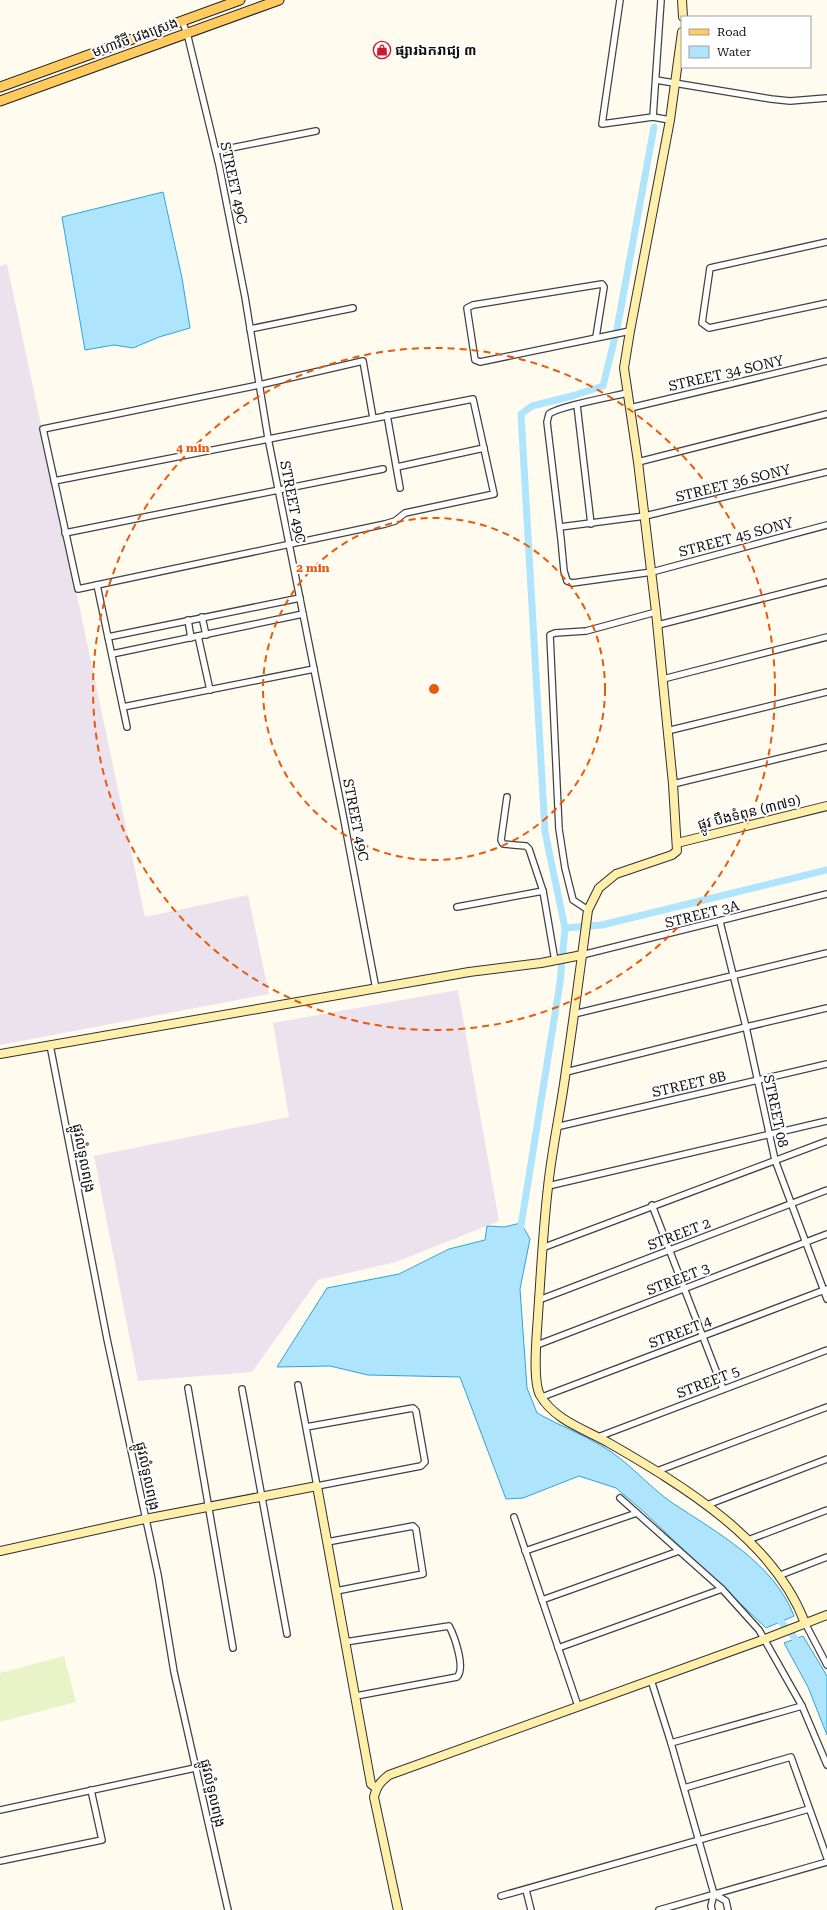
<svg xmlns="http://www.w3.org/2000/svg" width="827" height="1910" font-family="'Roboto Serif','Noto Sans Khmer',serif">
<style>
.industrial{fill:#ebe2ee}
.pitch{fill:#e8f4c7}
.water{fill:#aee5fc;stroke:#2da4db}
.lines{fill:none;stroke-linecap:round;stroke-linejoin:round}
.canal{stroke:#aee5fc;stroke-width:7}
.street-casing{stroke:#414141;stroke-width:8}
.secondary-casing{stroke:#303030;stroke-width:10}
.primary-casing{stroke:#1f1f1f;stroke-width:11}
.street{stroke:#fff;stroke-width:5.5}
.secondary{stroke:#ffefaa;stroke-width:8}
.primary{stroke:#ffcb5f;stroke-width:9}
.ring{fill:none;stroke:#e8590c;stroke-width:2;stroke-dasharray:7 5}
.labels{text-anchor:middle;stroke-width:4;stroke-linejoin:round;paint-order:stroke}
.street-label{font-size:14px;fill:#0e0e0e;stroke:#fff}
.poi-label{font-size:14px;font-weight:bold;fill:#0e0e0e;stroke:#fff;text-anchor:start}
.centre{fill:#e8590c;stroke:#fff;stroke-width:2}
.ring-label{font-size:12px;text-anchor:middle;font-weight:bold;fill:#e8590c;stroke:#fff;stroke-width:4;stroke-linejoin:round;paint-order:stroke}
</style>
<rect width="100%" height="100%" fill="#fffbef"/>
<g class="industrial">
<path d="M7,264L145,917L248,895L269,994L0,1045V266Z"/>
<path d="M458,990L499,1221L396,1262L318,1280L252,1372L138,1381L94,1156L289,1117L273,1023Z"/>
</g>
<path class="pitch" d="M64,1656L76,1702L0,1722V1673Z"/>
<g class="water">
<path d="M163,192L182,278L190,328L159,337L133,348L114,345L85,350L62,217Z"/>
<path d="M521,1223L530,1239L520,1289L527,1388L537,1413C558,1425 582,1434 602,1446C628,1461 647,1485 671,1502C716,1532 774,1563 794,1616L766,1628L643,1511L616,1488L579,1476L523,1498L506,1499L460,1377L368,1375L330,1366L277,1367L327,1288L399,1274L449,1249L485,1240L487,1226L504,1227Z"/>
<path d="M803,1636L827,1676V1735L808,1687L784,1643Z"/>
</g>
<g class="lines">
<g class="canal">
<path d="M565,928L602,925L827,870"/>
<path d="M520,1232L560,983L565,928L545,832L521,414L532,406L572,396L603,386L617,329L654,127"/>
<path d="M775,1615L795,1638L798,1646"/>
</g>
<defs>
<g id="street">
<path d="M620,0L602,124L653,117L670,120"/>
<path d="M182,21L187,33L219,165L245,297L268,438L343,815L376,989"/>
<path d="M656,80L771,99L790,101L827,98"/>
<path d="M653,117L661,0"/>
<path d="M216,151L316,131"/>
<path d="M827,242L710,268L702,323L709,328L827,303"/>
<path d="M250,329L353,308"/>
<path d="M596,337L604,287L602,284L473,305L467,308L475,360L480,362L630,331"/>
<path d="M627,393C611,397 559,406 549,414L547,422L561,539L564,571L567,581L572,583L652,572L827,525"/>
<path d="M577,405L591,524"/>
<path d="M630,408L827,361"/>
<path d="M387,415L400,488"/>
<path d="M638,462L827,414"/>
<path d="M397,467L484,448"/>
<path d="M54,481L473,399L494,494L405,513L395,521L385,524L78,589L43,429L259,385L363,361L373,418"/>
<path d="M560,527L645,516L827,472"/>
<path d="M65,533L383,469"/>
<path d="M97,585L127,727"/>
<path d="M202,617L206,635"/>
<path d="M188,620L191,638"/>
<path d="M658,625L827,582"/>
<path d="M198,636L210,690"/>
<path d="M108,637L300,598"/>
<path d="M112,654L303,614"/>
<path d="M663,679L827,637"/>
<path d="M123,707L314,669"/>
<path d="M667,731L827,692"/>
<path d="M673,784L827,747"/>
<path d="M507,797L501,840L503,844L526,846L529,849L543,891"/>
<path d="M457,907L543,891L555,961"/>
<path d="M588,910L573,900L565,868L559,829L550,635L555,633L586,631L656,612"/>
<path d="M720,922L746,1027L775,1160L827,1299"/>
<path d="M582,955L827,894"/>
<path d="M574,1014L827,953"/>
<path d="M50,1045L107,1339L158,1575L174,1672L228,1910"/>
<path d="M566,1072L746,1027L827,1008"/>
<path d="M556,1127L827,1064"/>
<path d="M548,1186L827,1121"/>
<path d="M652,1205L723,1389"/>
<path d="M542,1248L827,1141"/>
<path d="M539,1300L827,1190"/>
<path d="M537,1345L827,1234"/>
<path d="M298,1385L317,1486L421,1466L425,1462L416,1411L413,1408L306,1427"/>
<path d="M188,1388L233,1648"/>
<path d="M242,1389L287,1634"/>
<path d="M542,1397L827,1289"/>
<path d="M598,1437L827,1350"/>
<path d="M657,1471L827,1407"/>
<path d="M620,1498L722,1589L759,1630L802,1706L827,1765"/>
<path d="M707,1505L827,1459"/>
<path d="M514,1517L578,1706"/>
<path d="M748,1540L827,1510"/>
<path d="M327,1542L413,1526L416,1529L423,1574L336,1591"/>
<path d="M525,1551L637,1513"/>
<path d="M778,1576L827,1557"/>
<path d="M542,1600L679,1551"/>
<path d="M805,1623L827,1665"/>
<path d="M345,1642L449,1626C454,1635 466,1668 457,1677L356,1696"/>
<path d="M558,1648L722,1589"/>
<path d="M651,1680L671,1743L714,1894L711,1906L712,1910"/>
<path d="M671,1743L802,1706"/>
<path d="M684,1788L791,1757L827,1858"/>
<path d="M0,1810L195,1768"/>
<path d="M0,1861L102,1840L91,1790"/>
<path d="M526,1890L531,1910"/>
<path d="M714,1894L726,1901L728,1910"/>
<path d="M501,1896L809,1809"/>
<path d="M659,1910L827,1862"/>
</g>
<g id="secondary">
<path d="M682,0L683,17"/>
<path d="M682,32L670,120L630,331L624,368L638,462L656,612L673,784L677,851L672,855L616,874L599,888L588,910C581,963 574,1017 566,1070C561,1109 552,1148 548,1187C543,1230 541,1272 538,1315C537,1333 532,1380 540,1395C554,1420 586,1430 609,1443C682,1485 774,1540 805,1623"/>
<path d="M677,843L827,806"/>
<path d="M0,1054L469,972L541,963L582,955"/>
<path d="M0,1551L145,1519L317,1486L371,1784L376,1788"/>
<path d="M398,1910L374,1797C377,1786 380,1782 389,1775L765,1639L827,1615"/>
</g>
<g id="primary">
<path d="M0,87L240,0"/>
<path d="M0,101L279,0"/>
</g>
</defs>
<use href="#street" class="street-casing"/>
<use href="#secondary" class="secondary-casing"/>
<use href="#primary" class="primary-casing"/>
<use href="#street" class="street"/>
<use href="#secondary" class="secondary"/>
<use href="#primary" class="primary"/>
</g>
<g class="ring">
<circle cx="434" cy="689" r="171"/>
<circle cx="434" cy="689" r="341"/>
</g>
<defs>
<symbol id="shop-ring" viewBox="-11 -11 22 22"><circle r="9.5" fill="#fff" stroke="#cd172f" stroke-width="1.5"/><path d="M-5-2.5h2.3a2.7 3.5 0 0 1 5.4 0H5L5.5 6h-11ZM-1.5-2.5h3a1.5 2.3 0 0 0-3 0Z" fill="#cd172f"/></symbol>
</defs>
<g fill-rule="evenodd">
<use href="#shop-ring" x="372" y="40" width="20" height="20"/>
</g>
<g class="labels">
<g class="street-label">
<text transform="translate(135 37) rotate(-20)" y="5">មហាវិថី វេងស្រេង</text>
<text transform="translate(234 183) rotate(78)" y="5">STREET 49C</text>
<text transform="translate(726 373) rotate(-13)" y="5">STREET 34 SONY</text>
<text transform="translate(733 483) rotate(-14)" y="5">STREET 36 SONY</text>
<text transform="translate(293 502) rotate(79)" y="5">STREET 49C</text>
<text transform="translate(736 537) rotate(-15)" y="5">STREET 45 SONY</text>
<text transform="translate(749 812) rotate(-14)" y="5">ផ្លូវ បឹងទំពុន (៣៧១)</text>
<text transform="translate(356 820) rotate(79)" y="5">STREET 49C</text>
<text transform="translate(702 914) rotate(-14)" y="5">STREET 3A</text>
<text transform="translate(689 1084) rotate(-13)" y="5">STREET 8B</text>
<text transform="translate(776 1111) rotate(78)" y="5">STREET 08</text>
<text transform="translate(84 1158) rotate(79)" y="5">ផ្លូវលំទួលពង្រ</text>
<text transform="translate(679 1234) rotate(-21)" y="5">STREET 2</text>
<text transform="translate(678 1279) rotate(-21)" y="5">STREET 3</text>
<text transform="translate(680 1332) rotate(-21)" y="5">STREET 4</text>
<text transform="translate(708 1382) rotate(-21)" y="5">STREET 5</text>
<text transform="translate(148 1476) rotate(78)" y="5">ផ្លូវលំទួលពង្រ</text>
<text transform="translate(213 1793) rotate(77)" y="5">ផ្លូវលំទួលពង្រ</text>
</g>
<g class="poi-label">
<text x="395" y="55">ផ្សារឯករាជ្យ ៣</text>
</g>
</g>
<circle cx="434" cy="689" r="6" class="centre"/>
<g class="ring-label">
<text x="193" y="452">4 min</text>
<text x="313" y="572">2 min</text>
</g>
<rect x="681" y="16" width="130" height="52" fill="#ffffff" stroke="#9f9f9f"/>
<rect x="689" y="29" width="20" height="6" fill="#ffcb5f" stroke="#9f9f9f"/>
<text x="717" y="36" font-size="12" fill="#0e0e0e">Road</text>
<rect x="689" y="46" width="20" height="12" fill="#aee5fc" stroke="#9f9f9f"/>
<text x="717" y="56" font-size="12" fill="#0e0e0e">Water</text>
</svg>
